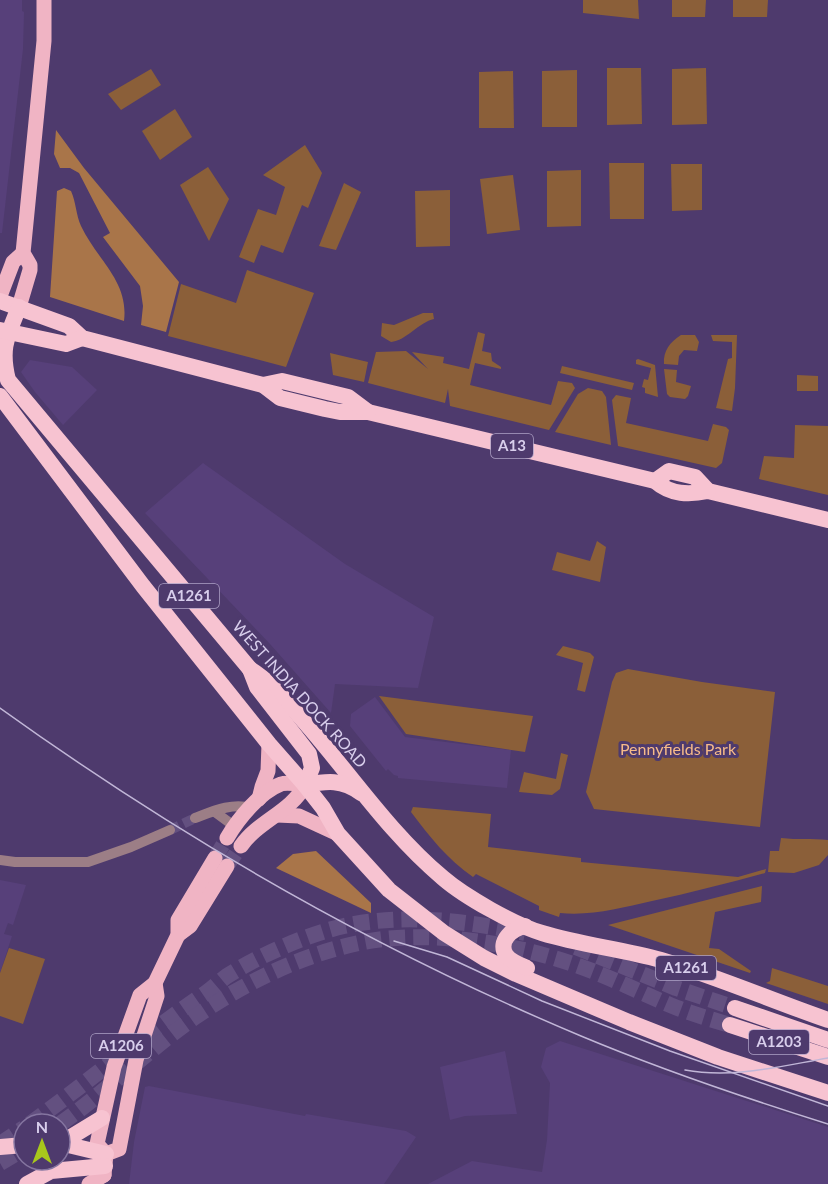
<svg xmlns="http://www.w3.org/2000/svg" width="828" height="1184" font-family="Lato,sans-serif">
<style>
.built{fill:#57407a}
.green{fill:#8b5f39}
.forest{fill:#a97549}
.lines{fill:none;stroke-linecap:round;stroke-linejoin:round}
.tertiary-tunnel{stroke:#635080;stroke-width:10;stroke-dasharray:10 5;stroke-linecap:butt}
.primary-tunnel{stroke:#635080;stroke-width:15;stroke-dasharray:15 8;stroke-linecap:butt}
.trunk-tunnel{stroke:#635080;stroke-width:16;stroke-dasharray:16 8;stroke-linecap:butt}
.tertiary{stroke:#9c7e86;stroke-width:10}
.primary{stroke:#f0b4c4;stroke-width:15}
.trunk{stroke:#f7c3d1;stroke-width:16}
.tram{stroke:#c1b6d7;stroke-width:1.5}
.labels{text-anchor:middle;stroke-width:6;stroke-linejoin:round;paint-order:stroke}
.shield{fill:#4e3a6d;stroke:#afa2c6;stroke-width:1.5}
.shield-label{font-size:15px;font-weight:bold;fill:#d8ceec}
.street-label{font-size:16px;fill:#d8ceec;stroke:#4e3a6d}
.park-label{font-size:16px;fill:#f7bb89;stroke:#4e3a6d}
</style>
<rect width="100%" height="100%" fill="#4e3a6d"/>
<g class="built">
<path d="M0,0H22V11L24,12L23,49L2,233H0Z"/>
<path d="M30,360L72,367L97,390L63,425L35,392L21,372Z"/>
<path d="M203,463L345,564L434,617L418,688L335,684L331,713L270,644L145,513Z"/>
<path d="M375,697L405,737L511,750L507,788L398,778V776L394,775L388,769L386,771L350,726L351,714Z"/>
<path d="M0,880L26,885L13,925L8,923L4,934L12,936L0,973Z"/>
<path d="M560,1041L828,1127V1184H428L472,1161L542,1172L547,1140L550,1083L541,1067L546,1048Z"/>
<path d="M505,1051L517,1114L465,1116L450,1120L440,1067Z"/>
<path d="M149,1086L305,1116L306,1114L406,1131L416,1137L384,1184H129L134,1142L145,1087Z"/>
</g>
<g class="green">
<path d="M583,0H638L639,19L583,13Z"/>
<path d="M672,0H706L705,17H672Z"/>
<path d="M733,0H768L767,17H733Z"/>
<path d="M607,68H641L642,124L607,125Z"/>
<path d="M706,68L707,124L672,125V69Z"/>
<path d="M151,69L161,85L121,110L108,94Z"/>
<path d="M577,70V127H542V71Z"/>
<path d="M513,71L514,128H479V72Z"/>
<path d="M175,109L192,137L160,160L142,131Z"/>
<path d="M305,145L322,173L308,208L302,205L283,253L261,245L254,263L239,257L258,209L276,215L285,187L263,175Z"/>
<path d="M609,163H644V219H610Z"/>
<path d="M671,164H702V210L672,211Z"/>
<path d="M208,167L229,199L209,241L180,185Z"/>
<path d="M581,170V226L547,227V171Z"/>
<path d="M513,175L520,230L487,234L480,179Z"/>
<path d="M344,183L361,192L336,250L319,246Z"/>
<path d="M450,190V246L416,247L415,191Z"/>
<path d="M247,270L314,293L286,367L168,336L181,284L236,303Z"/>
<path d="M423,313H433L434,319C419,322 406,341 391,342L381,336L382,323L394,325Z"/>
<path d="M478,332L485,334L482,351L491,353L492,361L501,367V369L475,363L470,385L551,405L558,381L572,383L575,388L549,430L450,406L448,389L445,403L368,383L376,352L406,351L428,369L412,352L444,357L443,363L469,369Z"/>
<path d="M681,335H695L699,342L697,351L684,350L679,356L678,365L664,364C663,351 670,342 681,335Z"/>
<path d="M711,335H737L735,388L732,411L716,408L728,359L732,358V342L713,341Z"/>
<path d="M330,353L368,362L364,382L333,375Z"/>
<path d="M638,359L655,365L658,397L645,393V388L642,387L644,379L648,380L651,368L636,364V360Z"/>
<path d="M562,366L634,383L632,390L560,373Z"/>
<path d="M664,369L677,370L676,382L691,386L688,396L685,399L670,397L667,394Z"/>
<path d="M797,375L818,376V391H797Z"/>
<path d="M588,388L602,391L606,397L611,445L555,432L578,394Z"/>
<path d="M616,395L631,398L626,423L708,441L713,424L726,427L729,430L722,463L716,468L618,446L612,400Z"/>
<path d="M795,425L828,426V495L759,479L764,456L794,458Z"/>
<path d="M597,541L606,547L600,582L552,570L557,552L590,561Z"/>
<path d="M563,646L590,653L594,657L585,692L577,690L583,663L556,655Z"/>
<path d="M628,669L702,682L775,692L760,827L594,809L586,792L612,682L616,673Z"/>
<path d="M379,696L533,716L525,752L406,734Z"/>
<path d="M561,753L568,755L560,789L552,795L519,792L524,772L556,779Z"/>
<path d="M413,807L491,814L488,847L581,858V862L738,877L766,869L765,873C728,883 690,893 652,901C621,908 592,916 560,913L559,917L539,910V906L476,874L473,877C447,859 430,837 411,812Z"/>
<path d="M781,838C798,840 811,838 828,840V855L819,865L794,873L768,872L770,851H779Z"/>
<path d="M762,886L761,902L715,912L709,948L719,949L751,971L750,973L608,925Z"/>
<path d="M9,948L45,959L23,1024L0,1016V973Z"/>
<path d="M772,968L828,986V1004L766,983L770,981Z"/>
</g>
<g class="forest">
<path d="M56,130L84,168L179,282L166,332L141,325L143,306L140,286L103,237L110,233L79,173L70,168H60L54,154Z"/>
<path d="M64,188L71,191C76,202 76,215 81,226C97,260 129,281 124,321L50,297L57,191Z"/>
<path d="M316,851L371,903V913L276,868L293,854Z"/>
</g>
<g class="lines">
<path class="tertiary-tunnel" d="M170,830L195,818"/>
<g class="primary-tunnel">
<path d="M215,858L227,838"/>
<path d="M227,866L241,846"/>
</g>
<g class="trunk-tunnel">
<path d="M576,947L676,988L735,1008"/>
<path d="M30,1124C89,1081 145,1034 206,993C213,988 220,981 227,976C258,956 308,934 344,926C404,913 466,921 525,933"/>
<path d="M60,1124C107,1091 148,1050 195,1017C244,983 301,955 359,943C424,929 507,942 570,963C604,974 637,991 670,1005C689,1013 710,1019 730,1025"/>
<path d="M0,1144L24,1128"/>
<path d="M0,1163L24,1149"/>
</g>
<g class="tertiary">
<path d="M215,812L234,826"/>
<path d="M195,818C211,812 233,802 250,808"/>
<path d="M0,860L15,862H88L131,847L170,830"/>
</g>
<g class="primary">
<path d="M0,296L13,262L23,253"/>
<path d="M19,307L30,270V265L23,253L44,41V0"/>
<path d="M259,799L262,787L268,771L269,744"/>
<path d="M277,815L299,816L338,834"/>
<path d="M227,838C238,819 260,792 281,784C287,782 298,784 305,785C291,812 258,821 241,846"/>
<path d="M178,935L190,926L227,866"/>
<path d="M106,1154L119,1149L136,1060L157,996L155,983"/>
<path d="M104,1175L106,1154L97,1144L114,1067L140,995L155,983L178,935V920L215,858"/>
<path d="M89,1184L104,1175"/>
</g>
<g class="trunk">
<path d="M0,301L69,326L82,338L263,385L280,398L325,409L340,412H368L655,481C671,495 689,495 708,491L828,520"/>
<path d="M19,307C7,337 0,348 8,380L250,669C271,682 286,701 302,719C349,772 389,833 443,878C465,897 515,925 542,933C581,945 622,949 661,960C718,977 773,1001 828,1020"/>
<path d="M0,330L66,344L82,338"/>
<path d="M263,385L282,381L348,397L368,412"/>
<path d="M0,396L143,586L269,744L305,785L323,808L338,834L389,890L444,933L484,958L516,974L629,1022L718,1057L828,1093"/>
<path d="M655,481L669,471L695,477L708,491"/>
<path d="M250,669L257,687L309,754L312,768L305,785"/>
<path d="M305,785C327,781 342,779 361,793"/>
<path d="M525,926C513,928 497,941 506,955C510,961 520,965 527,968"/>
<path d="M735,1008L828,1040"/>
<path d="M730,1025L828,1057"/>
<path d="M60,1143L106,1154"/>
<path d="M61,1143L102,1118"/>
<path d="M0,1147L24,1145"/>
<path d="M27,1184L51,1171L105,1166"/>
</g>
<g class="tram">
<path d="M0,708C181,838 376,950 581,1036C662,1070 745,1098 828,1124"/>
<path d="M394,941L447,957L542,1001L670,1051L828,1106"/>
<path d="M685,1070C733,1079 781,1066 828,1058"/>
</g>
</g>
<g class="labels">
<g class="shield">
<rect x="491" y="434" width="42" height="24" rx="4.5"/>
<rect x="159" y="584" width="60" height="24" rx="4.5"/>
<rect x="656" y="956" width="60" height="24" rx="4.5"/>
<rect x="749" y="1030" width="60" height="24" rx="4.5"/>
<rect x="91" y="1034" width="60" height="24" rx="4.5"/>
</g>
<g class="shield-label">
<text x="512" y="451">A13</text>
<text x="189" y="601">A1261</text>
<text x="686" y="973">A1261</text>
<text x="779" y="1047">A1203</text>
<text x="121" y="1051">A1206</text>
</g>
<g class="street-label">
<text transform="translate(300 694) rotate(48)" y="6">WEST INDIA DOCK ROAD</text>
</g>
<g class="park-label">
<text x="678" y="755">Pennyfields Park</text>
</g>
</g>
<g transform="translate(42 1142)"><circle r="28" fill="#4e3a6d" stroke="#8575a0" stroke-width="1.5"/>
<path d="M0-4.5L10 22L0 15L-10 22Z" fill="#a8c71c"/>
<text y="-9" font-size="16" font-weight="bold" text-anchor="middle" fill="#d8ceec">N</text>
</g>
</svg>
